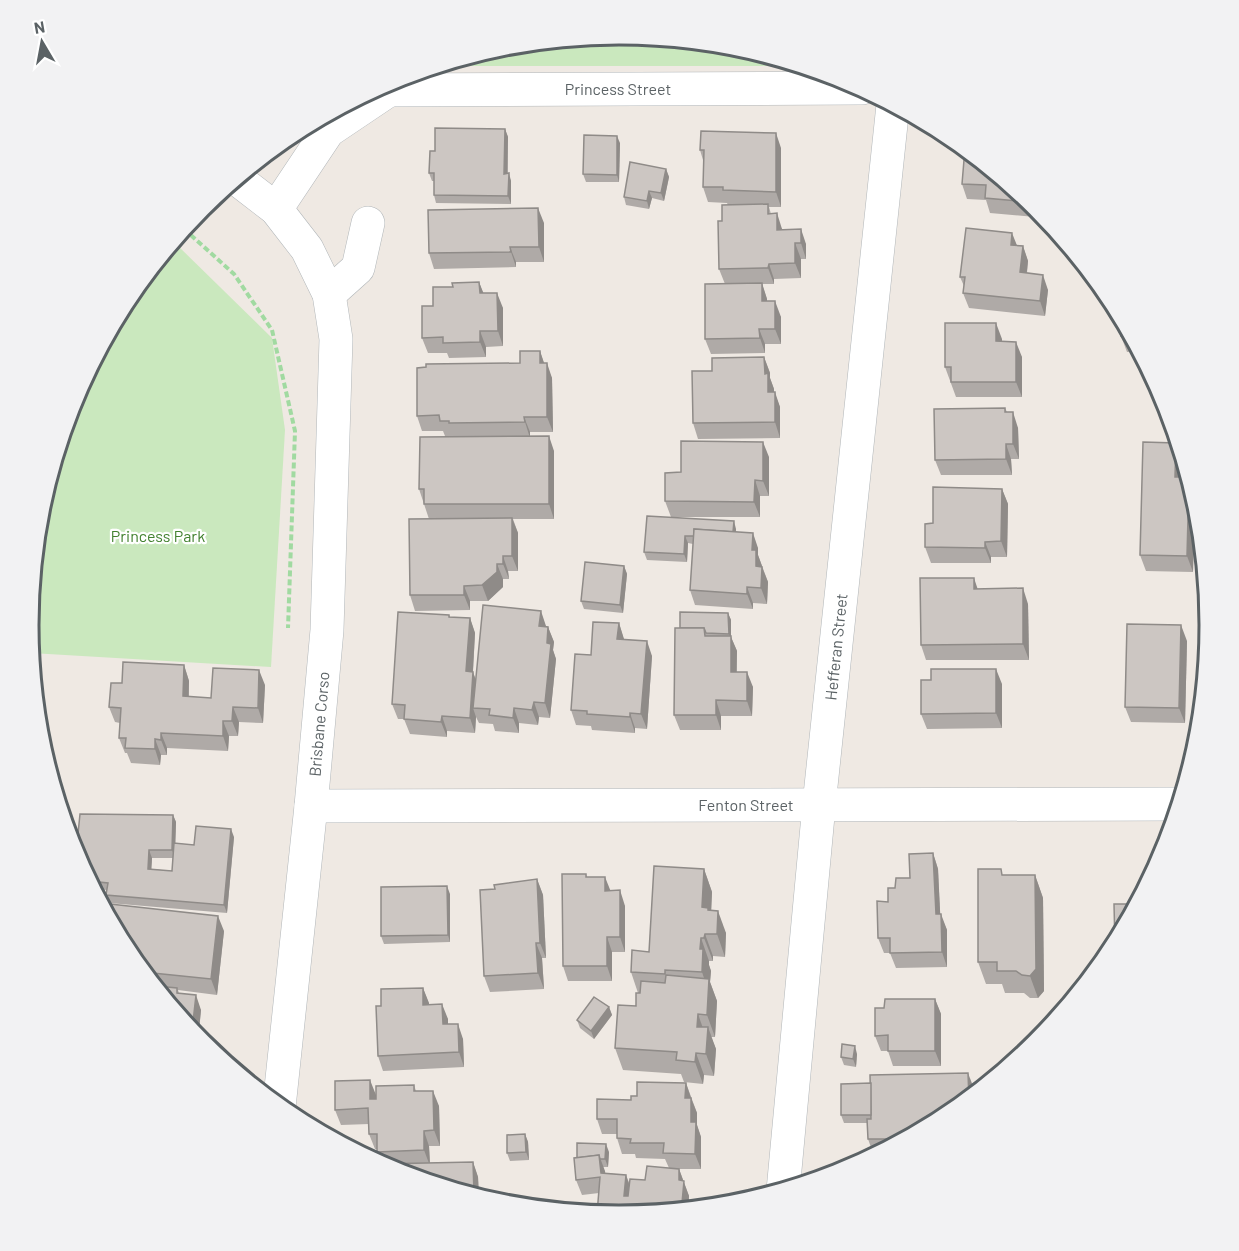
<svg xmlns="http://www.w3.org/2000/svg" width="1239" height="1251" font-family="Barlow,sans-serif">
<style>
.green{fill:#cae8be}
.lines{fill:none;stroke-linecap:round;stroke-linejoin:round}
.minor-casing{stroke:#b1b6b9;stroke-width:34}
.path{stroke:#a1daa1;stroke-width:4;stroke-dasharray:6 3;stroke-linecap:butt}
.minor{stroke:#fff;stroke-width:33}
.wall{fill:#afaaa7;fill-rule:evenodd}
.shaded-wall{fill:#8f8b88}
.building{fill:#ccc6c2;stroke:#8f8b88;stroke-width:1.5}
.labels{text-anchor:middle;stroke-width:4.5;stroke-linejoin:round;paint-order:stroke}
.street-label{font-size:16px;fill:#5b6265;stroke:#fff}
.park-label{font-size:16px;fill:#42812f;stroke:#fff}
.rim{fill:none;stroke:#5b6265;stroke-width:3}
</style>
<rect width="100%" height="100%" fill="#efe9e3"/>
<g class="green">
<path d="M620,35L735,46L800,66H438L505,46Z"/>
<path d="M174,242L272,338L285,430L271,667L31,653L29,625L40,510L74,399L128,297Z"/>
</g>
<g class="lines">
<defs>
<g id="minor">
<path d="M373,90L862,88"/>
<path d="M237,179L276,209L307,249L329,294L336,339L327,630L311,806L279,1107"/>
<path d="M276,209L328,131L389,90"/>
<path d="M329,294L358,268L368,223"/>
<path d="M311,806L1180,804"/>
<path d="M783,1191L819,805L893,105"/>
</g>
</defs>
<use href="#minor" class="minor-casing"/>
<path class="path" d="M184,229L234,274L272,330L295,431L288,628"/>
<use href="#minor" class="minor"/>
</g>
<g class="wall">
<path d="M505,129L508,137V174L511,181V204L436,203L434,195V181H432L429,173L435,151Z"/>
<path d="M620,143L619,182H586L583,174Z"/>
<path d="M781,148V207H769L771,214L782,229L806,244V259H801V278L774,279V284H762L767,299V301L781,317V344H765V353L711,354L705,339L725,284L719,269L722,221L728,205L727,203L708,202L703,187V160L700,150Z"/>
<path d="M965,148L1038,208L1046,218L990,213L986,200L967,199L962,184Z"/>
<path d="M666,169L669,177L664,201L652,198L649,209L626,205L624,197Z"/>
<path d="M544,223V262H516V267L434,269L429,253Z"/>
<path d="M1017,245L1023,246L1028,261L1027,273L1048,290L1045,316L969,308L963,293L964,286L960,277Z"/>
<path d="M479,282L483,293L503,308V346L486,347V357L449,358L447,353H428L422,338L433,306L453,287Z"/>
<path d="M1121,316L1140,351L1127,352L1121,336Z"/>
<path d="M1002,339V342L1022,357V397H956L945,367Z"/>
<path d="M540,351L544,363L552,378L553,432H530V436L554,451V519H513L518,533V571H508L509,579H503V587L488,601H470V610L415,611L410,595L429,519L419,489L454,436H445L443,431H422L417,416L520,363Z"/>
<path d="M764,357L770,373V378L774,389V392L780,407V438L698,439L693,423L712,371Z"/>
<path d="M1005,408L1007,412L1018,428L1019,459H1011L1012,475H941L935,460Z"/>
<path d="M1176,443L1182,458L1181,477H1189L1195,496L1193,572L1146,571L1140,555Z"/>
<path d="M769,457V496H760V517H671L665,501L681,472Z"/>
<path d="M1002,489L1008,504L1007,557H991V563H931L925,547L933,523Z"/>
<path d="M647,516L736,529V532L758,548V555L768,582L767,604L753,603V609L695,605L690,590L693,544L688,543L687,562L647,560L644,552Z"/>
<path d="M624,566L627,574L623,613L584,609L581,601Z"/>
<path d="M978,589L1028,604L1029,660H926L921,645Z"/>
<path d="M728,613L731,620V637L737,651V672L753,687L752,716H721V730H680L674,715L680,628Z"/>
<path d="M449,615L450,617L470,618L475,633L473,672L476,680L546,626L548,627L554,642L553,650L556,659L550,718L539,717L538,725L519,723V733L495,731L493,724L479,723L476,717L475,733L447,731V737L410,734L404,719H398L392,704Z"/>
<path d="M619,623L624,640L652,656L647,729L635,728V733L592,730L591,726L576,725L571,710L591,655Z"/>
<path d="M1187,641L1185,723L1131,722L1125,707Z"/>
<path d="M184,665L189,681V697L211,698L265,685L263,723L239,722L238,736H229L228,751L167,748V755H161L160,765L131,763L127,753H125L119,738L120,723L115,722L109,707L122,683Z"/>
<path d="M931,680L1002,684V728L927,729L921,714Z"/>
<path d="M173,815L176,822L175,843L194,845L234,837L227,913L109,903L106,895L107,890L94,889L73,851L77,844ZM152,858H173L172,871L151,869Z"/>
<path d="M933,853L938,869L940,914L947,930V967L896,968L890,953H884L878,938L888,902L895,888L910,878Z"/>
<path d="M704,869L712,892L711,911L726,933L725,957L713,956V961H709V965L711,971L710,982L717,1001L715,1037H711L716,1049L714,1076L704,1075L703,1084L684,1082L681,1074L623,1070L615,1048L636,1006L638,993L631,972L649,952Z"/>
<path d="M586,874L587,877L610,891L625,906V952H612V981H568L563,966Z"/>
<path d="M1004,875H1035L1043,898L1044,991L1038,998H1030L1024,993H1005L1002,984H986L978,962Z"/>
<path d="M537,879L543,895L546,958H542L544,989L490,992L484,976L495,889Z"/>
<path d="M450,894V942L384,944L381,936Z"/>
<path d="M224,931L217,995L178,990L179,993L201,1010L198,1040L128,954Z"/>
<path d="M423,988L429,1004L448,1019V1024L463,1039L464,1067L383,1071L378,1056L381,1006Z"/>
<path d="M935,999L941,1014V1066H893L888,1051H881L875,1036L884,1008Z"/>
<path d="M609,1007L612,1015L594,1039L580,1028L577,1020Z"/>
<path d="M857,1054L856,1067L844,1065L841,1057Z"/>
<path d="M686,1083L697,1113V1125L701,1137V1169H675H679L689,1196V1204L619,1216L599,1193L582,1195L576,1180L609,1152L608,1167H603L605,1173L626,1175L630,1185L645,1180L669,1168L665,1159L636,1158L635,1154H622L617,1138V1134H602L597,1119L637,1096Z"/>
<path d="M841,1084L948,1117L874,1156L868,1139L867,1123H844L841,1115Z"/>
<path d="M414,1085L416,1091L439,1106L440,1146H429L430,1163L473,1162L478,1177L479,1198L393,1171L382,1164L377,1149H375L369,1134V1124L341,1125L335,1110L376,1095Z"/>
<path d="M525,1134L528,1142L529,1160L510,1161L507,1153Z"/>
</g>
<g class="shaded-wall">
<path d="M505,129L508,137L507,181L504,174Z"/>
<path d="M776,133L781,148V207L776,192Z"/>
<path d="M617,136L620,143L619,182L617,175Z"/>
<path d="M666,169L669,177L664,201L661,193Z"/>
<path d="M509,173L511,181V204L508,196Z"/>
<path d="M649,191L652,198L649,209L647,201Z"/>
<path d="M538,208L544,223V262L539,247Z"/>
<path d="M777,213L782,229L783,245L777,230Z"/>
<path d="M801,229L806,244V259L801,243Z"/>
<path d="M1012,233L1018,248L1011,245Z"/>
<path d="M795,243L801,259V278L795,263Z"/>
<path d="M1023,246L1028,261L1025,288L1020,272Z"/>
<path d="M510,247L516,262V267L511,252Z"/>
<path d="M769,264L774,279V284L768,268Z"/>
<path d="M1043,275L1048,290L1045,316L1040,301Z"/>
<path d="M479,282L485,297L480,293Z"/>
<path d="M762,283L767,299V317L762,301Z"/>
<path d="M497,293L503,308V346L498,331Z"/>
<path d="M775,301L781,317V344L775,329Z"/>
<path d="M996,323L1002,339V357L996,341Z"/>
<path d="M759,329L765,344V353L760,338Z"/>
<path d="M480,331L486,347V357L480,342Z"/>
<path d="M1016,342L1022,357V397L1016,382Z"/>
<path d="M540,351L545,366L540,363Z"/>
<path d="M764,357L770,373V378L774,389V407L768,392L765,374Z"/>
<path d="M547,363L552,378L553,432L547,417Z"/>
<path d="M775,392L780,407V438L775,422Z"/>
<path d="M1013,412L1018,428L1019,459L1013,444Z"/>
<path d="M524,417L530,432V438L525,422Z"/>
<path d="M549,436L554,451V519L549,504Z"/>
<path d="M763,442L769,457V496L763,481Z"/>
<path d="M1176,443L1182,458L1181,492L1175,477Z"/>
<path d="M1006,444L1011,459L1012,475L1006,459Z"/>
<path d="M1189,478L1195,496L1193,572L1187,556Z"/>
<path d="M755,480L760,496V517L754,502Z"/>
<path d="M1002,489L1008,504L1007,557L1001,541Z"/>
<path d="M512,518L518,533V571L512,556Z"/>
<path d="M734,521L736,529L735,547L733,539Z"/>
<path d="M753,533L758,548V555L762,566L761,581L756,566L752,550Z"/>
<path d="M685,536L688,543L687,562L684,554Z"/>
<path d="M985,542L991,557V563L985,548Z"/>
<path d="M503,556L508,571L509,579L503,564Z"/>
<path d="M497,564L503,579V587L488,601L482,585Z"/>
<path d="M624,566L627,574L623,613L620,605Z"/>
<path d="M762,567L768,582L767,604L761,588Z"/>
<path d="M974,578L979,593L974,589Z"/>
<path d="M464,586L470,601V610L464,595Z"/>
<path d="M747,587L753,603V609L747,594Z"/>
<path d="M1023,588L1028,604L1029,660L1023,644Z"/>
<path d="M541,611L546,626H539Z"/>
<path d="M728,613L731,620V637L737,651L736,687L731,672V641L729,634Z"/>
<path d="M470,618L475,633L472,687L466,671Z"/>
<path d="M619,623L624,639L623,655L617,639Z"/>
<path d="M1181,625L1187,641L1185,723L1179,708Z"/>
<path d="M548,627L554,642L553,650L556,659L550,718L545,703L547,643Z"/>
<path d="M647,641L652,656L647,729L641,714Z"/>
<path d="M184,665L189,681L188,712L183,696Z"/>
<path d="M996,669L1002,684V728L996,713Z"/>
<path d="M259,670L265,685L263,723L258,708Z"/>
<path d="M473,672L478,687L473,708L476,717L475,733L470,718Z"/>
<path d="M747,672L753,687L752,716L747,701Z"/>
<path d="M716,700L721,716V730L716,715Z"/>
<path d="M534,702L539,717L538,725L532,710Z"/>
<path d="M233,707L239,722L238,736L232,721Z"/>
<path d="M514,708L519,723V733L513,718Z"/>
<path d="M630,713L635,728V733L630,717Z"/>
<path d="M442,716L447,731V737L441,722Z"/>
<path d="M223,721L229,736L228,751L223,736Z"/>
<path d="M161,733L167,748V755L161,740Z"/>
<path d="M155,739L161,755L160,765L155,749Z"/>
<path d="M173,815L176,822L175,858L172,850Z"/>
<path d="M231,829L234,837L227,913L224,905Z"/>
<path d="M149,850L152,858L151,877L148,869Z"/>
<path d="M933,853L938,869L941,930L936,914Z"/>
<path d="M704,869L712,892L711,915L702,907Z"/>
<path d="M1035,875L1043,898L1044,991L1038,998L1030,976Z"/>
<path d="M605,877L611,892L605,891Z"/>
<path d="M537,879L543,895L546,958L540,943Z"/>
<path d="M447,886L450,894V942L448,935Z"/>
<path d="M620,890L625,906V952L620,937Z"/>
<path d="M718,911L726,933L725,957L717,934Z"/>
<path d="M941,914L947,930V967L942,952Z"/>
<path d="M218,916L224,931L217,995L211,979Z"/>
<path d="M705,934L713,956V961L704,938Z"/>
<path d="M607,937L612,952V981L607,966Z"/>
<path d="M701,938L709,961V965L711,971L710,982L717,1001L715,1037L707,1015L708,990L702,972L700,949Z"/>
<path d="M536,943L542,958L544,989L538,973Z"/>
<path d="M423,988L429,1003V1020L423,1005Z"/>
<path d="M196,995L201,1010L198,1040L192,1031Z"/>
<path d="M935,999L941,1014V1066L935,1051Z"/>
<path d="M442,1004L448,1019V1040L443,1024Z"/>
<path d="M609,1007L612,1015L594,1039L591,1031Z"/>
<path d="M698,1014L706,1037L697,1027Z"/>
<path d="M458,1024L463,1039L464,1067L459,1052Z"/>
<path d="M708,1027L716,1049L714,1076L706,1054Z"/>
<path d="M855,1046L857,1054L856,1067L853,1059Z"/>
<path d="M696,1053L704,1075L703,1084L695,1062Z"/>
<path d="M968,1073L976,1094L969,1100Z"/>
<path d="M370,1080L376,1095V1114L370,1099Z"/>
<path d="M686,1083L691,1098H685Z"/>
<path d="M433,1091L439,1106L440,1146L434,1130Z"/>
<path d="M691,1098L697,1113V1125L701,1137V1169L695,1154L691,1122Z"/>
<path d="M424,1131L429,1146L430,1166L424,1150Z"/>
<path d="M525,1134L528,1142L529,1160L526,1152Z"/>
<path d="M606,1144L609,1152L608,1167L605,1159Z"/>
<path d="M599,1155L605,1171L607,1188L601,1173Z"/>
<path d="M473,1162L478,1177L479,1198L475,1196L474,1194Z"/>
<path d="M679,1169L689,1196L688,1210L682,1203L679,1180Z"/>
<path d="M626,1175L631,1190L629,1211L624,1196Z"/>
<path d="M623,1206L626,1216H622Z"/>
</g>
<g class="building">
<path d="M435,128L505,129L504,174L509,173L508,196L434,195V173H429L430,151H435Z"/>
<path d="M701,131L776,133V192L723,190V187H703L704,150H700Z"/>
<path d="M584,135L617,136V175L583,174Z"/>
<path d="M965,148L1030,202L985,198L986,185L962,184Z"/>
<path d="M630,162L666,169L661,193L649,191L647,201L624,197Z"/>
<path d="M768,204V214L777,213V230L801,229V243H795V263L769,264L768,268L719,269L718,221H722V205Z"/>
<path d="M538,208L539,247H510L511,252L429,253L428,210Z"/>
<path d="M966,228L1012,233L1011,245L1023,246L1020,272L1043,275L1040,301L963,293L965,277H960Z"/>
<path d="M479,282L480,293H497L498,331H480V342L443,343V337L422,338V306H433V287H453L452,283Z"/>
<path d="M762,283V301H775V329H759L760,338L705,339V284Z"/>
<path d="M1121,316L1132,336H1121Z"/>
<path d="M945,323H996V341L1016,342V382H951V367H945Z"/>
<path d="M520,351H540V363H547V417H524L525,422L449,423V421H440L439,415L417,416V368L426,367V364L520,363Z"/>
<path d="M764,357L765,374L768,373V392H775V422L693,423L692,371H712V358Z"/>
<path d="M1005,408V412H1013V444H1006V459L935,460L934,409Z"/>
<path d="M549,436V504H424V489H419L420,437Z"/>
<path d="M681,441L763,442V481L755,480L754,502L665,501V473L681,472Z"/>
<path d="M1143,442L1176,443L1175,477H1189V478L1187,556L1140,555Z"/>
<path d="M933,487L1002,489L1001,541L985,542V548L925,547V524L933,523Z"/>
<path d="M647,516L734,521L733,532L694,529V536H685L684,554L644,552Z"/>
<path d="M512,518V556H503V564H497V572L482,585L464,586V595H410L409,519Z"/>
<path d="M694,529L753,533L752,550H756V566L762,567L761,588L747,587V594L690,590Z"/>
<path d="M585,562L624,566L620,605L581,601Z"/>
<path d="M920,578H974V589L1023,588V644L921,645Z"/>
<path d="M483,605L541,611L539,626L548,627L547,643L551,644L545,703L534,702L532,710L514,708L513,718L489,715L490,709L473,708Z"/>
<path d="M398,612L449,615V617L470,618L466,671L473,672L470,718L442,716L441,722L404,719L405,705L392,704Z"/>
<path d="M680,612L728,613L729,634L706,633L704,628H680Z"/>
<path d="M593,622L619,623L617,639L647,641L641,714L630,713V717L587,714V711L571,710L575,654L591,655Z"/>
<path d="M1127,624L1181,625L1179,708L1125,707Z"/>
<path d="M675,628H704L705,636H731V672H747V701L716,700V715H674Z"/>
<path d="M123,662L184,665L183,696L211,698L213,668L259,670L258,708L233,707L232,721H223V736L161,733V740L155,739V749L125,748L126,738H119L121,708L109,707L111,683H122Z"/>
<path d="M931,669H996V713L921,714V680H931Z"/>
<path d="M80,814L173,815L172,850H149L148,869L172,871L174,843L194,845L196,826L231,829L224,905L106,895L108,883L89,881L73,851L71,843L77,844Z"/>
<path d="M933,853L936,914H941L942,952L890,953V938H878L877,901L888,902V888H895L896,878H910L909,854Z"/>
<path d="M654,866L704,869L702,907L708,908V910L718,911L717,934H705L704,938H701L700,949H703L702,972L665,970V974L631,972L632,950L649,952Z"/>
<path d="M978,869H1001L1002,875H1035L1036,969L1030,976L1022,975L1016,971H997V962H978Z"/>
<path d="M562,874H586V877H605V891L620,890V937H607V966H563Z"/>
<path d="M537,879L540,943H536L538,973L484,976L480,890L495,889L494,885Z"/>
<path d="M447,886L448,935L381,936V887Z"/>
<path d="M101,903L218,916L211,979L143,972L128,954Z"/>
<path d="M1114,904H1138L1115,946Z"/>
<path d="M666,975L709,979L707,1015L698,1014L697,1027H708L706,1054L696,1053L695,1062L676,1060L677,1052L615,1048L618,1005L636,1006V993H640L641,981L665,983Z"/>
<path d="M156,986L177,988V993L196,995L192,1031H191L156,987Z"/>
<path d="M423,988V1005L442,1004L443,1024H458L459,1052L378,1056L376,1006H381V989Z"/>
<path d="M594,997L609,1007L591,1031L577,1020Z"/>
<path d="M885,999H935V1051H888V1035L875,1036V1008H884Z"/>
<path d="M842,1044L855,1046L853,1059L841,1057Z"/>
<path d="M968,1073L969,1100L948,1117L907,1139H868L867,1119H871L870,1075Z"/>
<path d="M370,1080V1099H376V1086L414,1085V1091H433L434,1130L424,1131V1150L377,1152V1134H369L368,1108L335,1110V1081Z"/>
<path d="M637,1082L686,1083L685,1098H691V1122H696L695,1154L663,1153L664,1143H630L631,1139L617,1138V1119H597V1099L631,1100V1096H637Z"/>
<path d="M871,1083V1115H841V1084Z"/>
<path d="M525,1134L526,1152L507,1153V1135Z"/>
<path d="M577,1143L606,1144L605,1159H600L599,1155L577,1158Z"/>
<path d="M599,1155L601,1173L626,1175L624,1196H628L630,1179L645,1180L647,1166L679,1169V1180L684,1181L682,1203L691,1204L690,1210L626,1216L627,1207L623,1206L622,1216L597,1214L600,1177L576,1180L574,1158Z"/>
<path d="M473,1162L474,1194H469L393,1171L380,1164Z"/>
</g>
<g class="labels">
<g class="street-label">
<text x="618" y="95">Princess Street</text>
<text transform="translate(836 647) rotate(-84)" y="6">Hefferan Street</text>
<text transform="translate(319 724) rotate(-85)" y="6">Brisbane Corso</text>
<text x="746" y="811">Fenton Street</text>
</g>
<g class="park-label">
<text x="158" y="542">Princess Park</text>
</g>
</g>
<path d="M0 0H1239V1251H0ZM39 625a580 580 0 1 1 1160 0a580 580 0 1 1-1160 0Z" fill="#f2f2f3" fill-rule="evenodd"/>
<path class="rim" d="M39 625a580 580 0 1 1 1160 0a580 580 0 1 1-1160 0Z"/>
<g transform="translate(42 42) rotate(350)" stroke="#ffffff" stroke-width="4.5" paint-order="stroke">
<path d="M0-4.5L10 22L0 15L-10 22Z" fill="#5b6265"/>
<text y="-9" font-size="16" font-weight="bold" text-anchor="middle" fill="#5b6265">N</text>
</g>
</svg>
